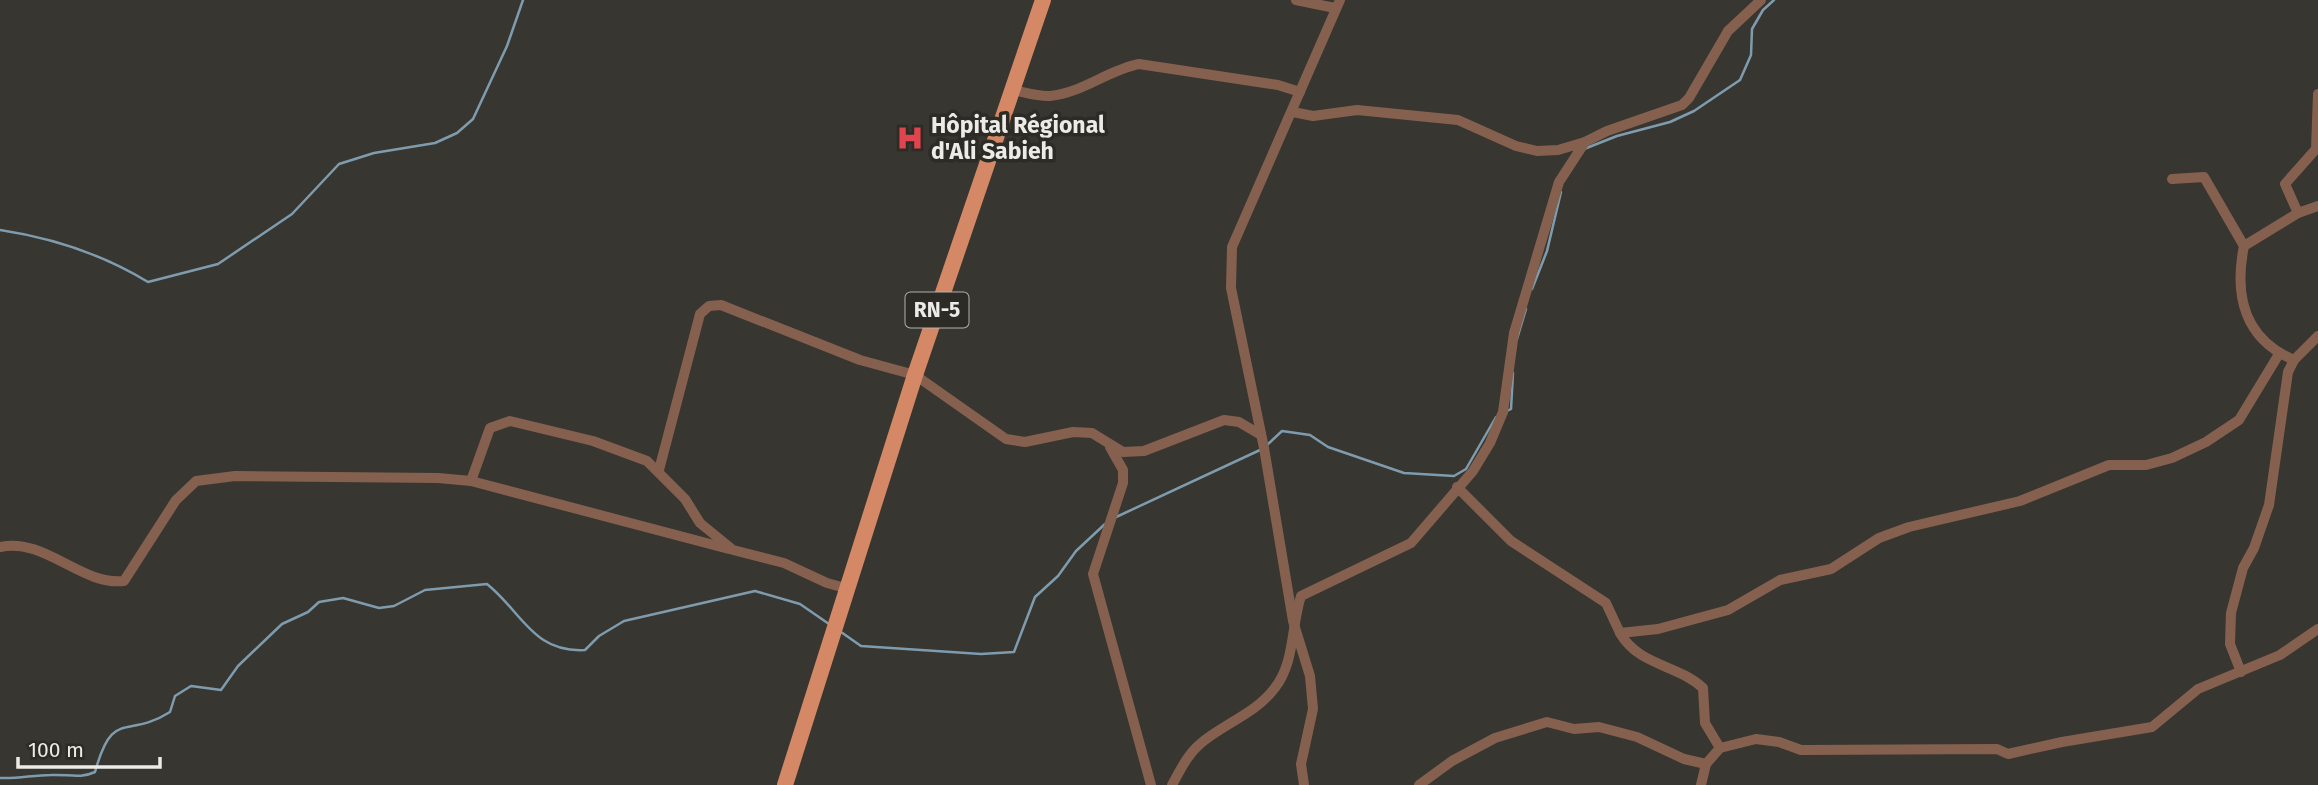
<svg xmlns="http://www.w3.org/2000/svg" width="2318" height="785" font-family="'Fira Sans',sans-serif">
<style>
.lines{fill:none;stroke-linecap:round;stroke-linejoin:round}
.stream{stroke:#7f9caf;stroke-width:2.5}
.minor{stroke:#86604f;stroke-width:10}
.primary{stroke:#d48865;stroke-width:16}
.labels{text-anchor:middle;stroke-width:7;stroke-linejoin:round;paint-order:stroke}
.shield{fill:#2d2b26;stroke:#b3b1ae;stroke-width:2}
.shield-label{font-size:21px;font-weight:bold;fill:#ecebe8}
.poi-label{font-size:23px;font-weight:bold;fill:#ecebe8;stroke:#2d2b26;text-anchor:start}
</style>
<rect width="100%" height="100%" fill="#373630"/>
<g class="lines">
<g class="stream">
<path d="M1584,149L1617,136L1670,122L1694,111L1740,80L1751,55L1752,29L1763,10L1774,0"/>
<path d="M0,230C53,238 102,254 148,282L218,264L292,214L339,164L374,153L435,143L457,133L473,119L507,46L523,0"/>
<path d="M1532,289L1547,251L1561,192"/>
<path d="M1517,339L1526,309"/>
<path d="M1505,412L1511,409L1513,373"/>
<path d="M1266,446L1282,431L1310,435L1328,447L1404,473L1454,476L1466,469L1496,417"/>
<path d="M1114,518L1260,450"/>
<path d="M841,632L861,646L981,654L1014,652L1035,597L1058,576L1076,551L1105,524"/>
<path d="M0,778C18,779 33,775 51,775C68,774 80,779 95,772C113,707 126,740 170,712L175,696L191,686L221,690L238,666L282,624L308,612L319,602L343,598L379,608L394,606L425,590L487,584C522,612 533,653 585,650L599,636L624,621L755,591L800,604L829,624"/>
</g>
<g class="minor">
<path d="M1296,0L1335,8"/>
<path d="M1012,90C1024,92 1038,97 1050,96C1082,93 1108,70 1139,64L1278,85L1300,92"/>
<path d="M1585,142L1607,131L1682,105L1689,98L1728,31L1761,0"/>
<path d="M2172,179L2204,177L2244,246"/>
<path d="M2298,213L2285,184L2316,149L2318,94"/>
<path d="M2294,360C2244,339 2234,295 2244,246L2298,213L2318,206"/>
<path d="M1110,447L1123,470V483L1093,574L1151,785"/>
<path d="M659,470L700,314L709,306L721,305L860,360L915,375L1006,439L1025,442L1073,432L1092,433L1123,452L1144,451L1224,420L1239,422L1261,435"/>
<path d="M471,481L729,549"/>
<path d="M1457,487L1511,541L1606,603L1620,633L1658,629L1728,610L1780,580L1831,569L1879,538L1909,527L2020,501L2109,465H2146L2172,458L2206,442L2239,420L2279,354"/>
<path d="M0,547C45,537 81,586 124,581L176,500L196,481L235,476L438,478L471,481L490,428L510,421L593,441L647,461L685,499L700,523L733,550L784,563L827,583L849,589"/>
<path d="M1620,633C1639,666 1677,664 1703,688L1705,723L1720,748"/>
<path d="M2241,672L2230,644L2231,613L2243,568L2254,548L2269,505L2288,372L2294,360L2318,336"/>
<path d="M1172,785C1180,771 1187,755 1200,744C1223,724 1255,714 1274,689C1295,664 1291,626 1301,596L1411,543L1473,471L1490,443L1503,412L1514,333L1559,182L1585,142L1558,150L1537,151L1516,146L1458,120L1357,110L1313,116L1293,112"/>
<path d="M1304,785L1301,764L1313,709L1310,676L1293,621L1264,448L1231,288L1232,247L1340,0"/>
<path d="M1419,785L1452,761L1495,738L1547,722L1574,729L1599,727L1637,737L1684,759L1706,764L1720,748L1756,739L1779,742L1801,750L1997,749L2008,754L2062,742L2152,727L2198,689L2280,655L2318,629"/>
<path d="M1701,785L1706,764"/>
</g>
<path class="primary" d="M785,785L915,375L1043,0"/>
</g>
<defs>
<symbol id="hospital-bare" viewBox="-9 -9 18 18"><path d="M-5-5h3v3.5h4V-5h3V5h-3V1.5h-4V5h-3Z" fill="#e0444e" stroke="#2d2b26" stroke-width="2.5" paint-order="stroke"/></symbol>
</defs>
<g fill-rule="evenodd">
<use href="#hospital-bare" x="891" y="119" width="38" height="38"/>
</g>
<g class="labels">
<rect class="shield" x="905.5" y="292.5" width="63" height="35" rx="5"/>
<g class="shield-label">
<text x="937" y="317">RN-5</text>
</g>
<g class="poi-label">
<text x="931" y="133">Hôpital Régional<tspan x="931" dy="26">d'Ali Sabieh</tspan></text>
</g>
</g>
<path d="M18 757v10h142v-10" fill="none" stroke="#ecebe8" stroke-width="3.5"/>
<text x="28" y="757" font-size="21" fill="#ecebe8" stroke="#2d2b26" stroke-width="5" paint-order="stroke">100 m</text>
</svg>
